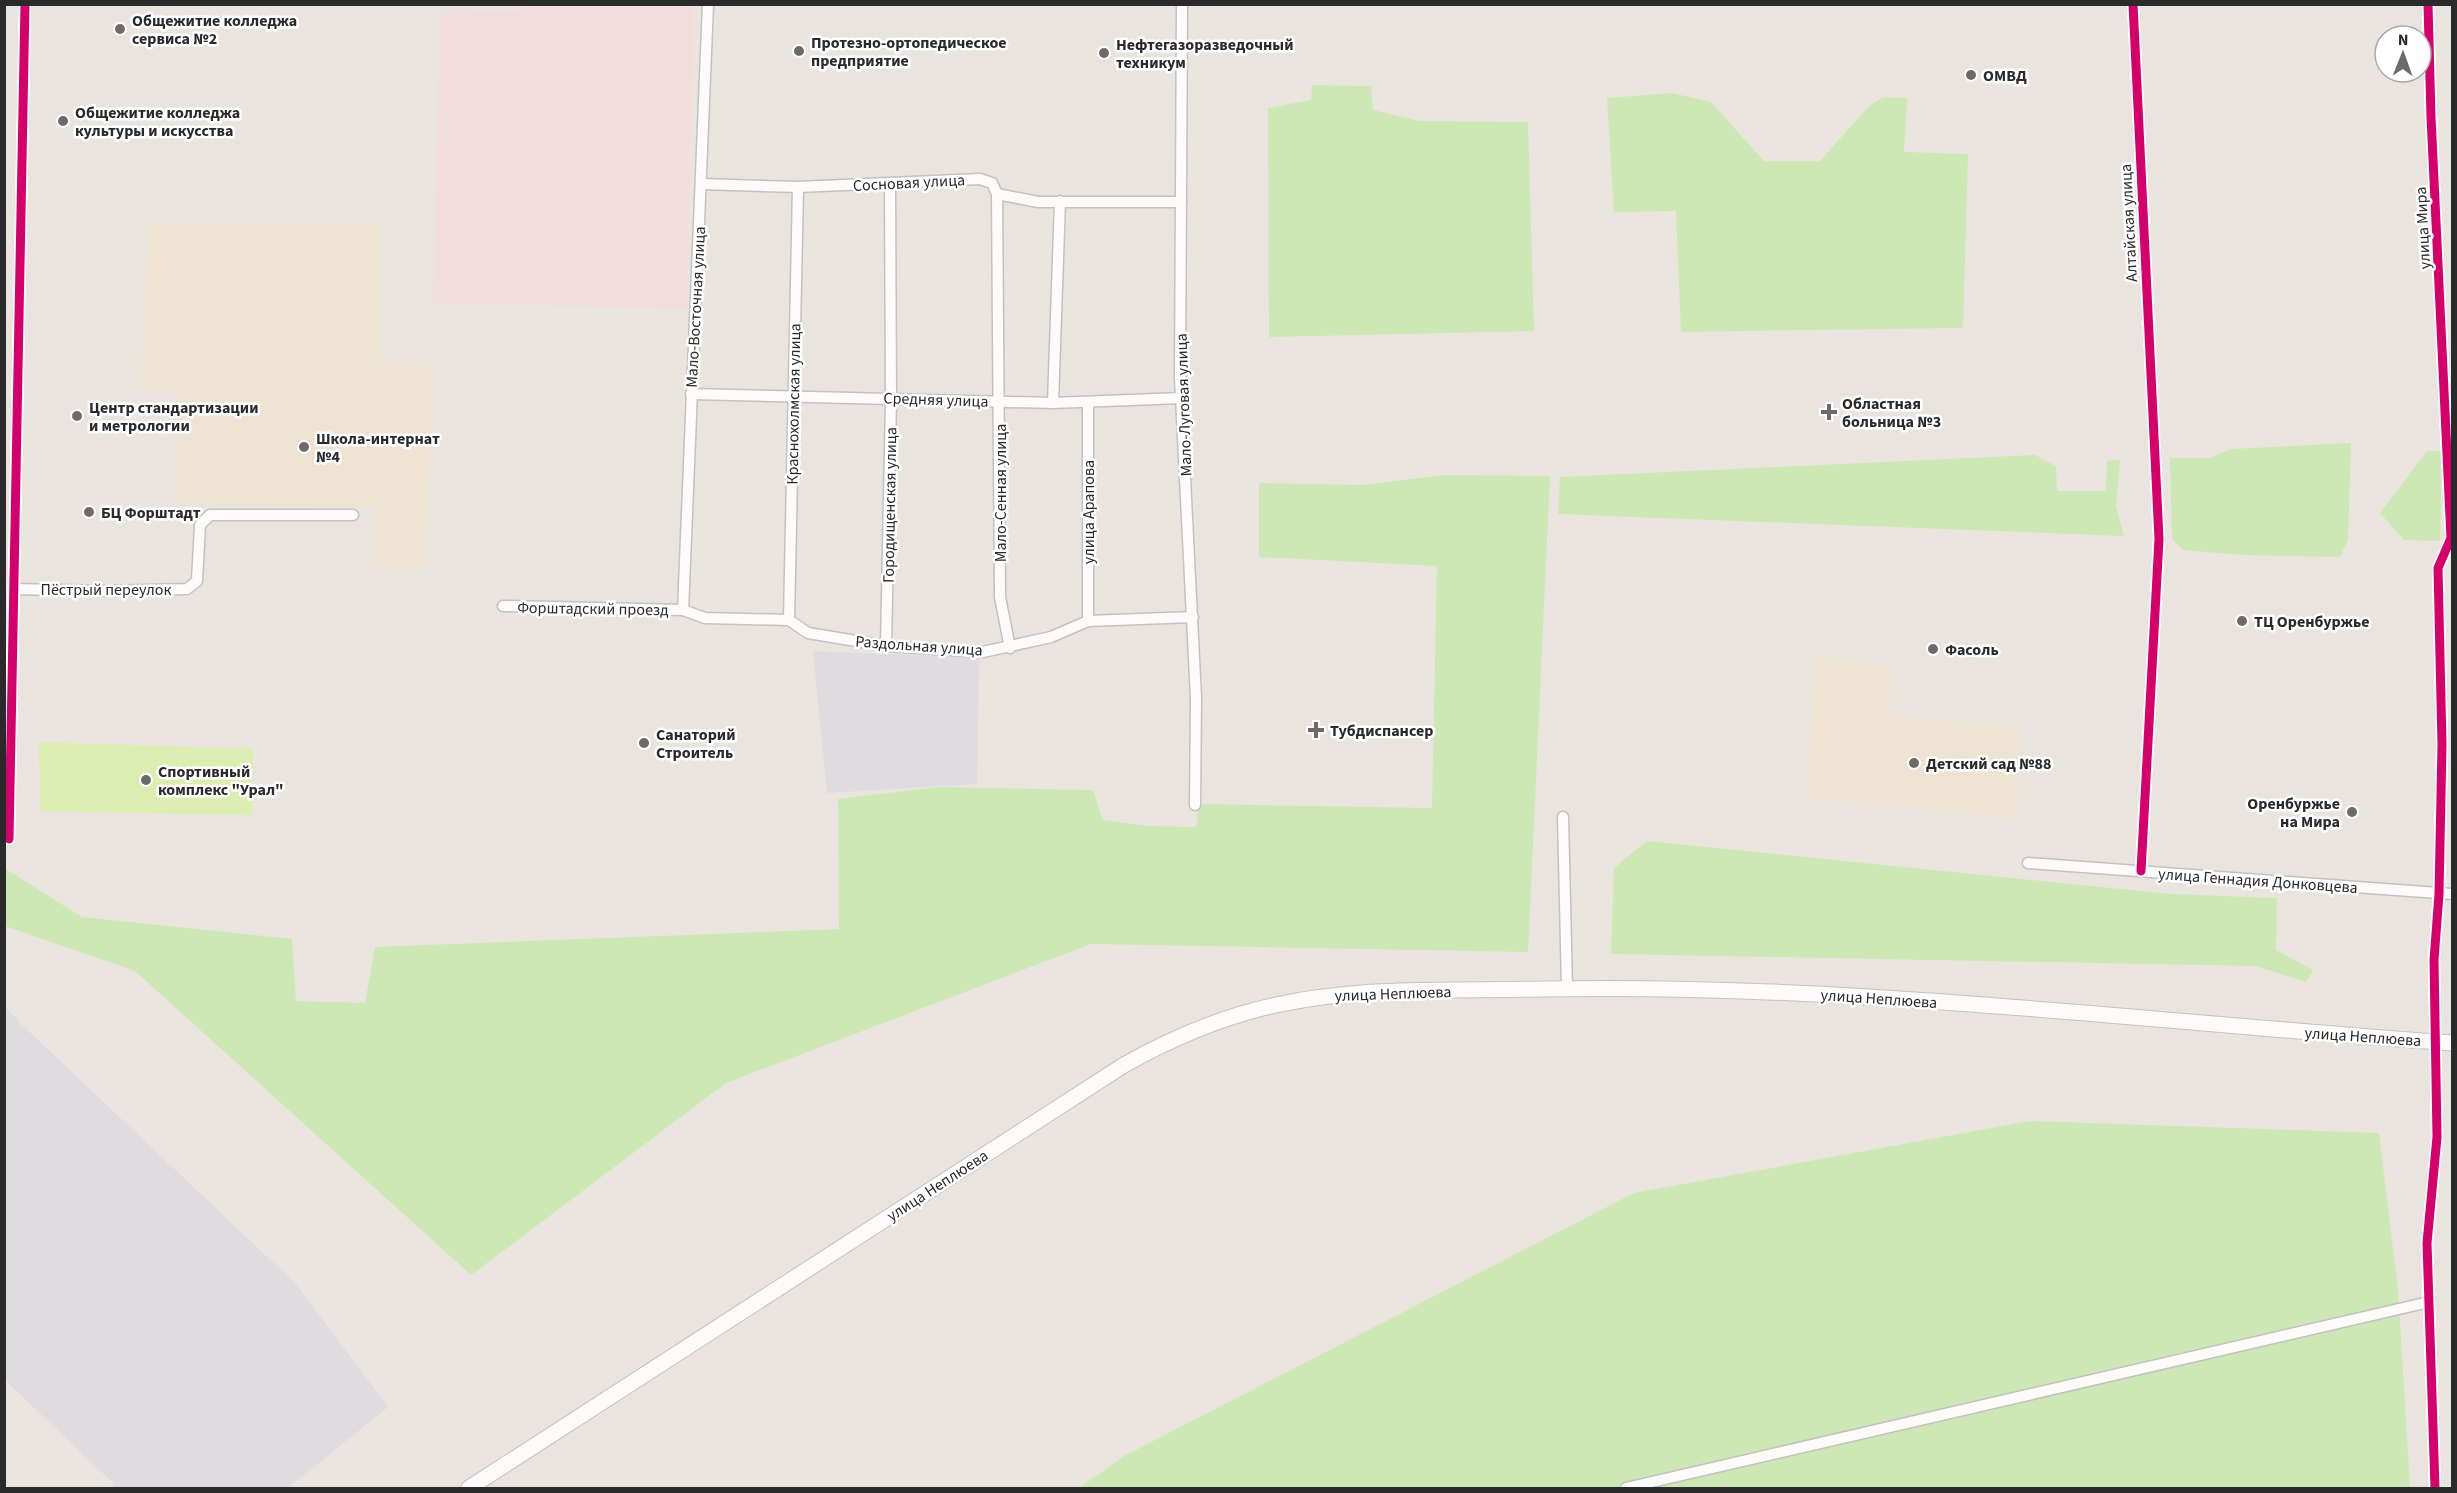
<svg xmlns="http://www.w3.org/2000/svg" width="2457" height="1493" font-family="'Source Sans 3',sans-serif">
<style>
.industrial{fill:#dfdcdf}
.education{fill:#eee2d2}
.medical{fill:#f1dddc}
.green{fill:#cde8b4}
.pitch{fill:#dbedb1}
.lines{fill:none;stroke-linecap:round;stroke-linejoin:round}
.minor-casing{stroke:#c3c1c1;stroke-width:13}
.secondary-casing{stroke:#c3c1c1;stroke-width:17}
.minor{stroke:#fcfbfa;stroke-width:10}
.secondary{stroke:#fcfbfa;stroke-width:15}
.cycleway-casing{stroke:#fff;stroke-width:13}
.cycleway{stroke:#d6006c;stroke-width:9}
.poi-dot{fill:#6d6b69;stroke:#fff;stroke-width:2}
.labels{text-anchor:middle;stroke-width:5;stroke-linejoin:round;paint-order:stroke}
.poi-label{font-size:16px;font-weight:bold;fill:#2a2a2a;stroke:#fff;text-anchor:start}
.street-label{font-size:16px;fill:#2a2a2a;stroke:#fff}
</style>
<rect width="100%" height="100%" fill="#eae4df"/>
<g class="industrial">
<path d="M813,651L979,658L977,784L827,793Z"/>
<path d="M4,1005L20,1023L296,1284L388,1407L288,1488H113V1483L5,1380Z"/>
</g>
<g class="education">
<path d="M149,224H380V363L433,364L425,572L376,568V507L177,504L178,390H141Z"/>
<path d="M1815,656L1890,665L1889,716L2020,727L2016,818L1807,798Z"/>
</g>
<path class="medical" d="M525,5H694L687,309L433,303L440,9L525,11Z"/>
<g class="green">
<path d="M1312,85L1371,86L1373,110L1420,121L1528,122L1534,331L1269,337L1268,108L1311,100Z"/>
<path d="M1672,93L1711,102L1764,161H1820L1868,107L1883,97L1907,98L1904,152L1968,154L1963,328L1681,332L1676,211L1614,212L1607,98Z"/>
<path d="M2351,443L2348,539L2340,557L2243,555L2183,550L2172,539L2170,458H2211L2231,449Z"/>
<path d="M2427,451H2442L2440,541L2404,540L2380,513Z"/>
<path d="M2035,455L2056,466L2057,491H2106L2107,461L2120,460L2116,506L2124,536L1558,514L1560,477Z"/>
<path d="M1444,475L1550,476L1528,952L1091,944L726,1083L471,1275L135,971L5,926L4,868L82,917L292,939L296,1001L365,1003L375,947L839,929L838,799L937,787L1093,790L1103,820L1148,826L1196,827L1199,804L1432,808L1437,566L1259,557V483L1362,485Z"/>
<path d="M1647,841L2171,894L2277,898L2276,950L2313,970L2306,982L2255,966L1611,954L1614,868Z"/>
<path d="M2030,1121L2379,1133L2398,1290L2410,1488H1079L1126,1455L1634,1193Z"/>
</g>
<path class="pitch" d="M39,742L253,749L252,815L40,811Z"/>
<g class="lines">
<defs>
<g id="minor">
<path d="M1182,4L1180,378L1196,698L1195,805"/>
<path d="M2133,4L2159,539L2141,871"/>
<path d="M2428,4L2431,117L2451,538L2438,568L2442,745L2439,894L2434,960L2437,1137L2427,1243L2435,1488"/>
<path d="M701,184L798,187L980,179L992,183L997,194L1038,202H1181"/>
<path d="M997,194L1000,597L1010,648"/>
<path d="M691,394L1053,403L1181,398"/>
<path d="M1053,403L1060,201"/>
<path d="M14,589L106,591L187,589L197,581L200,525L210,515H353"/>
<path d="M503,606L683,610L705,618L789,620L808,633L886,646L983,652L1051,637L1088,621L1193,617"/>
<path d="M683,610L708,4"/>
<path d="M789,620L798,187"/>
<path d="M1088,621V403"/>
<path d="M886,646L891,398L890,184"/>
<path d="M1563,817L1567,988"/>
<path d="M9,839L25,4"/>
<path d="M2028,863L2452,894"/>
<path d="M1626,1488L2429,1302"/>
</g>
<path id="secondary" d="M469,1488L1124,1065C1174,1037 1225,1015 1281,1004C1366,986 1456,991 1543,989C1847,983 2150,1022 2452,1043"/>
</defs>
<use href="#minor" class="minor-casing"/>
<use href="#secondary" class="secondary-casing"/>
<use href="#minor" class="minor"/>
<use href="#secondary" class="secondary"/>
<defs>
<g id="cycleway">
<path d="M2133,4L2159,539L2141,871"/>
<path d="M2428,4L2431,117L2451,538L2438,568L2442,745L2439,894L2434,960L2437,1137L2427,1243L2435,1488"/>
<path d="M9,839L25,4"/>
</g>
</defs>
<use href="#cycleway" class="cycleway-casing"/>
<use href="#cycleway" class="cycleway"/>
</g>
<g class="poi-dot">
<circle cx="120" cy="29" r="6"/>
<circle cx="799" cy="51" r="6"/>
<circle cx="1104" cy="53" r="6"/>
<circle cx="1971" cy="75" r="6"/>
<circle cx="63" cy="121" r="6"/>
<path d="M1826 403h6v6h6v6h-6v6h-6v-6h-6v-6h6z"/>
<circle cx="77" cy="416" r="6"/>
<circle cx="304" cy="447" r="6"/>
<circle cx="89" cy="512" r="6"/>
<circle cx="2242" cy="621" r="6"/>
<circle cx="1933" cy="649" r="6"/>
<path d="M1313 721h6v6h6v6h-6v6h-6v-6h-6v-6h6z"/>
<circle cx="644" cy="743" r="6"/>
<circle cx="1914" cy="763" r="6"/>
<circle cx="146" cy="780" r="6"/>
<circle cx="2352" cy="812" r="6"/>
</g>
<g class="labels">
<g class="poi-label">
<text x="132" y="26">Общежитие колледжа<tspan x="132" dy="18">сервиса №2</tspan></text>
<text x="811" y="48">Протезно-ортопедическое<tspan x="811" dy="18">предприятие</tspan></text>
<text x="1116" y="50">Нефтегазоразведочный<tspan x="1116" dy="18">техникум</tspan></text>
<text x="1983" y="81">ОМВД</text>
<text x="75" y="118">Общежитие колледжа<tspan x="75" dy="18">культуры и искусства</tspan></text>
<text x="1842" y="409">Областная<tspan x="1842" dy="18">больница №3</tspan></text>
<text x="89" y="413">Центр стандартизации<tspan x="89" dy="18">и метрологии</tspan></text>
<text x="316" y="444">Школа-интернат<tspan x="316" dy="18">№4</tspan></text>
<text x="101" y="518">БЦ Форштадт</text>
<text x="2254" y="627">ТЦ Оренбуржье</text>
<text x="1945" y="655">Фасоль</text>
<text x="1330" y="736">Тубдиспансер</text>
<text x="656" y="740">Санаторий<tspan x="656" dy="18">Строитель</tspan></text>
<text x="1926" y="769">Детский сад №88</text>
<text x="158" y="777">Спортивный<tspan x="158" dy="18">комплекс "Урал"</tspan></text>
<text x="2340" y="809" text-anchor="end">Оренбуржье<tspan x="2340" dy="18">на Мира</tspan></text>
</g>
<g class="street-label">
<text transform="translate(909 182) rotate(-3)" y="6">Сосновая улица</text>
<text transform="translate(2128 223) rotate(-93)" y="6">Алтайская улица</text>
<text transform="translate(2422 228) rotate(-93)" y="6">улица Мира</text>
<text transform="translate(695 307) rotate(-87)" y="6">Мало-Восточная улица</text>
<text transform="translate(936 399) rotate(2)" y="6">Средняя улица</text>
<text transform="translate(793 404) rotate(-89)" y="6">Краснохолмская улица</text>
<text transform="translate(1183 405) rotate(-92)" y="6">Мало-Луговая улица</text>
<text transform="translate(1000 493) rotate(-90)" y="6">Мало-Сенная улица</text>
<text transform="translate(889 505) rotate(-89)" y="6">Городищенская улица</text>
<text transform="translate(1088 512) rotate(-90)" y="6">улица Арапова</text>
<text x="106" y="595">Пёстрый переулок</text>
<text transform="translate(593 608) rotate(1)" y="6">Форштадский проезд</text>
<text transform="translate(919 645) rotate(4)" y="6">Раздольная улица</text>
<text transform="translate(2258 880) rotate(4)" y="6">улица Геннадия Донковцева</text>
<text transform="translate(1393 993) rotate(-2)" y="6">улица Неплюева</text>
<text transform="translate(1879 998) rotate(4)" y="6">улица Неплюева</text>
<text transform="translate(2363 1036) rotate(4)" y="6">улица Неплюева</text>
<text transform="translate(937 1185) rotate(-33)" y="6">улица Неплюева</text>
</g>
</g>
<rect width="2457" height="1493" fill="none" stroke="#2a2a2a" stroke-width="12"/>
<g transform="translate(2403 54) rotate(1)"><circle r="28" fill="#ffffff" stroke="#aaaaaa" stroke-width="1.5"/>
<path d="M0-4.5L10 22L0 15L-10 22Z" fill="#6d6b69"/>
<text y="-9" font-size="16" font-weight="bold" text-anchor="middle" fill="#2a2a2a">N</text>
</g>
</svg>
